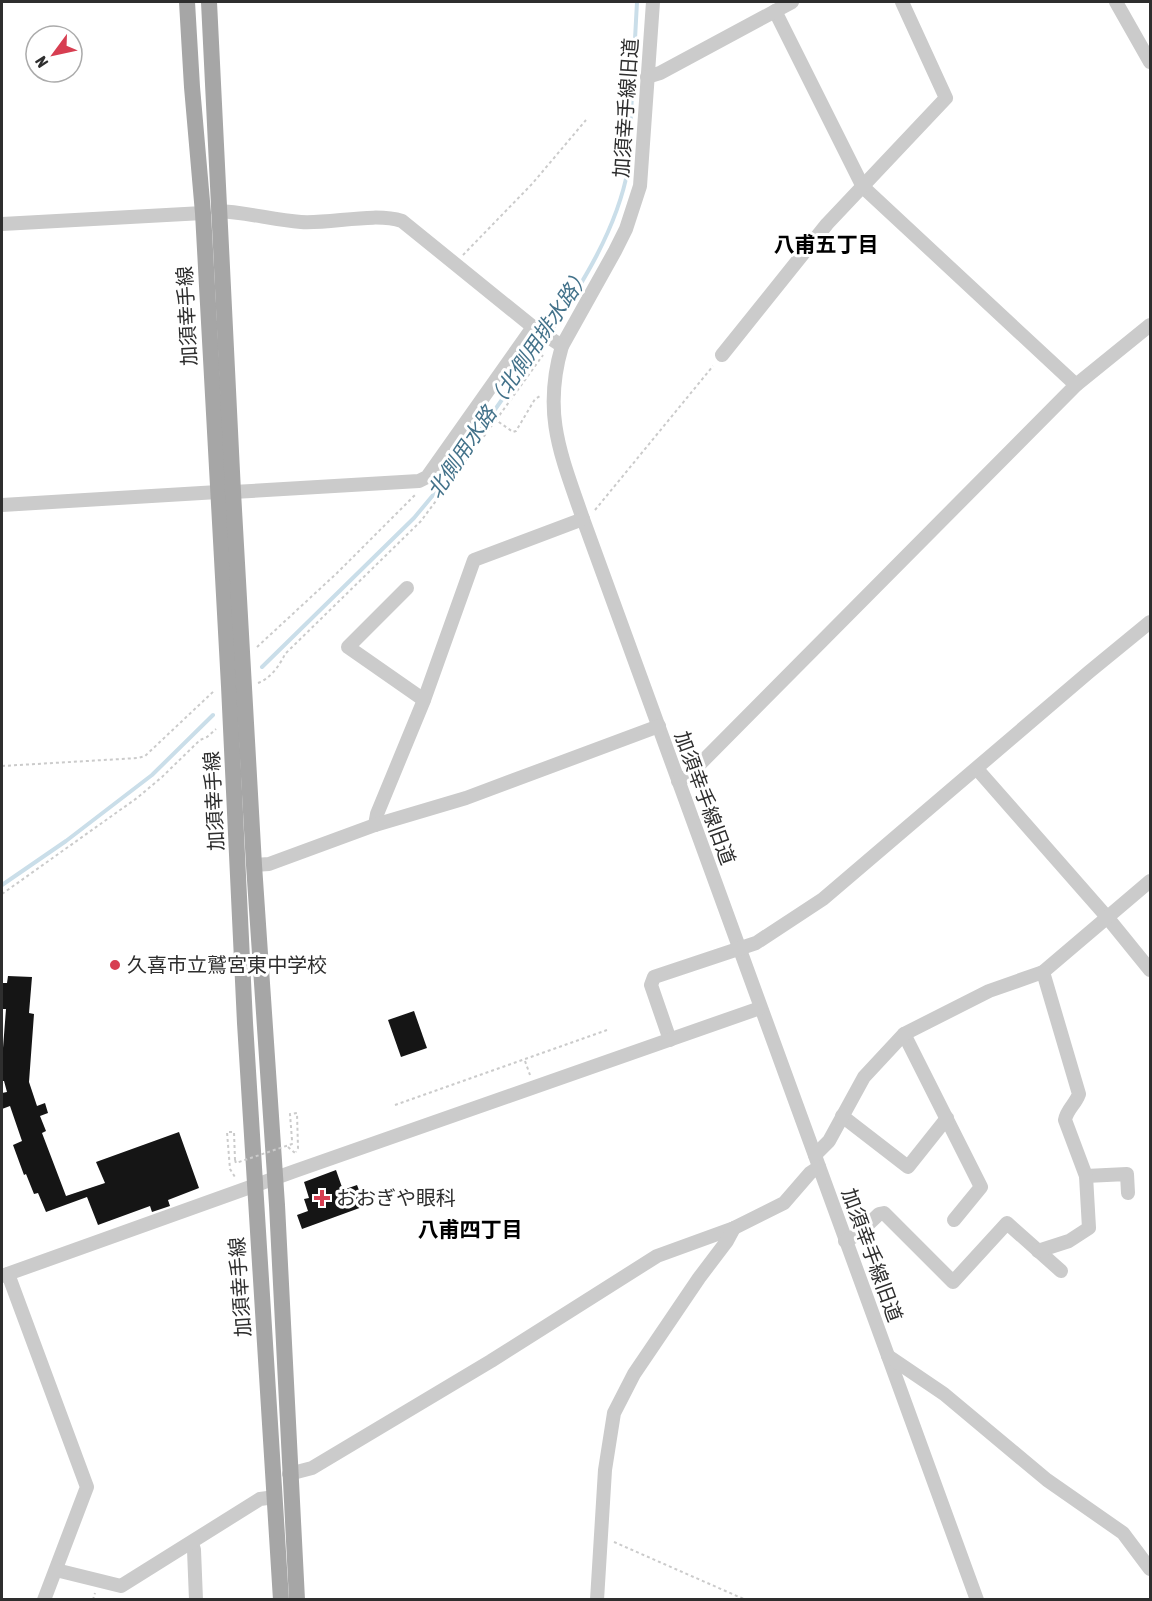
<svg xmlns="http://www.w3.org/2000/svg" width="1152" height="1601" font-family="'Asap Condensed','Noto Sans JP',sans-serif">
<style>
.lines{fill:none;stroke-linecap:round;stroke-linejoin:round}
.stream{stroke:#cadee9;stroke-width:4}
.building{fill:#151515}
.path{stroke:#cbcbcb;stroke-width:2;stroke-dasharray:3 3;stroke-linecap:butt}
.minor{stroke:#cbcbcb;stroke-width:14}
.major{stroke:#a6a6a6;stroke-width:16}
.path-bridge{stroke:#cbcbcb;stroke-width:2;stroke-dasharray:3 3;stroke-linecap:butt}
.poi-dot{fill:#d73e51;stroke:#fff;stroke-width:2}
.labels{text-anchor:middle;stroke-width:6;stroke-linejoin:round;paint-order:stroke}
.street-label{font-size:20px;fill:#2e2e2e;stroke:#fff}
.poi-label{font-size:20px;fill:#2e2e2e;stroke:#fff;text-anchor:start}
.neighbourhood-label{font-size:21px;font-weight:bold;fill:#000;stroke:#fff}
.water-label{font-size:21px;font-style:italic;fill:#43728a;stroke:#fff}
</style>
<rect width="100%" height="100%" fill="#fff"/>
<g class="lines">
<g class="stream">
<path d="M549,334C582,284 617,229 628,169L637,2"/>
<path d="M262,667L414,518L444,482L544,340"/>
<path d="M2,885L66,841L152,775L213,715"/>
</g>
</g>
<g class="building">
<path d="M8,976L32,977L29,1013L34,1014L29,1082L37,1106L45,1103L48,1113L40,1116L46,1131L42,1133L66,1196L105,1183L96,1162L179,1132L199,1188L168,1200L170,1206L152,1212L150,1206L98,1225L87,1197L46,1212L38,1193L34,1194L26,1174L24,1175L13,1145L22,1141L10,1106L2,1109V1093L7,1092L4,1081H2V1048H3L6,1009H2V983H7Z"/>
<path d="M414,1011L427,1048L401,1057L388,1020Z"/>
<path d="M336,1170L343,1190L357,1185L365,1206L302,1229L297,1215L308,1211L304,1199L309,1198L304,1182Z"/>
</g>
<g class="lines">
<g class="path">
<path d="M463,255L532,184L586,120"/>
<path d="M496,420L543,355"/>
<path d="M595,510L713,366"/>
<path d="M257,647L337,573L415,495"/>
<path d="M258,683C270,679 280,665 285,654L421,521L496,420L513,432L516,431L535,399L540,396"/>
<path d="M2,766L138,758L145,756L215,690"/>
<path d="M2,894L137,798L162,777L200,740L207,737L216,729"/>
<path d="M525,1061L530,1075"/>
<path d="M395,1105L607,1030"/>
<path d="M292,1140L290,1114L297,1113L298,1148L296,1152"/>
<path d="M288,1147L295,1153"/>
<path d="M235,1160L234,1132H227L230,1169L235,1177"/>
<path d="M614,1542L746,1600"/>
<path d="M93,1600L95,1593"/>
</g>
<g class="minor">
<path d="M653,2L640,186L626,229L615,251L562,346C542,414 561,455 583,519L977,1600"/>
<path d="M1116,2L1150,62"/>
<path d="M775,11L863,187L1076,385"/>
<path d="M647,77L660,73L792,2"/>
<path d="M218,211C246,212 273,220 301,222C331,224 374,212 402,221L533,327L562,346"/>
<path d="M2,224L203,213"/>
<path d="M722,355L827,224L946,98L902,2"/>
<path d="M233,492L419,481L427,477L533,327"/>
<path d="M2,505L218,492"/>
<path d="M407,588L348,647L424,700"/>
<path d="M977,769L1107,917L1150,970"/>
<path d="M678,781L688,776L1076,385L1150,325"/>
<path d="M375,825L377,814L424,700L474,560L583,519"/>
<path d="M254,865L269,864L375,825L466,798L659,726"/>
<path d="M904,1034L981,1187L954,1220"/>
<path d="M670,1040L651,985L654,977L756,943L823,899L1089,672L1150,622"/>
<path d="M842,1116L908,1167L947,1118"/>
<path d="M815,1155L829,1141L864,1077L904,1034L989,991L1043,972L1150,881"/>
<path d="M1086,1176L1127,1174L1128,1193"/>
<path d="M845,1241L857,1235L879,1214L884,1213L953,1282L1007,1223L1061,1271"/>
<path d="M1038,1251L1069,1241L1089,1228L1086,1176L1065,1120C1067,1109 1075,1105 1079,1094L1043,972"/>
<path d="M8,1274L87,1487L44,1600"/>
<path d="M2,1276L295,1171L760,1008"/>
<path d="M888,1356L944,1394L1047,1480L1123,1533L1150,1569"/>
<path d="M289,1474L312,1468L491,1361L657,1256L734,1228L784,1203L810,1173L819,1167"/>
<path d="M192,1543L194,1550L196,1600"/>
<path d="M56,1570L121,1586L260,1499L275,1497"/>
<path d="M597,1600L605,1470L614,1413L634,1374L699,1278L727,1241L734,1228"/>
</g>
<g class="major">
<path d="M187,2L192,87L203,213L229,686L245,1023L281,1600"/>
<path d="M209,2L233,492L254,865L277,1205L297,1600"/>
</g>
<path class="path-bridge" d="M235,1160L236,1163L292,1144V1140"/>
</g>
<g class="poi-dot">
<circle cx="115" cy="965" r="6"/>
<path d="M319 1189h6v6h6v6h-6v6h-6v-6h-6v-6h6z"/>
</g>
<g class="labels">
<g class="street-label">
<text transform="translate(626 108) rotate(-86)" y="7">加須幸手線旧道</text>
<text transform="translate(187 316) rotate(-93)" y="7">加須幸手線</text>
<text transform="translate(705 798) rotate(70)" y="7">加須幸手線旧道</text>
<text transform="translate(214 801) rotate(-93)" y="7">加須幸手線</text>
<text transform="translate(872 1255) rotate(70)" y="7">加須幸手線旧道</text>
<text transform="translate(240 1287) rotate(-94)" y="7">加須幸手線</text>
</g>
<g class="poi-label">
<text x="127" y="972">久喜市立鷲宮東中学校</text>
<text x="336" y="1205">おおぎや眼科</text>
</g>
<g class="neighbourhood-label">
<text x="826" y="252">八甫五丁目</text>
<text x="470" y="1237">八甫四丁目</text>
</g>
<g class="water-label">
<text transform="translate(509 383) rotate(-56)" y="7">北側用水路（北側用排水路）</text>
</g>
</g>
<rect width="1152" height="1601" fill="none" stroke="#2e2e2e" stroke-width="6"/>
<g transform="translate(54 54) rotate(237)"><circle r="28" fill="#ffffff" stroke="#ababab" stroke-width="1.5"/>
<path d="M0-4.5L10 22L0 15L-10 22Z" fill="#d73e51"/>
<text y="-9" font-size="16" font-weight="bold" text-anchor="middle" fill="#2e2e2e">N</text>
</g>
</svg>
